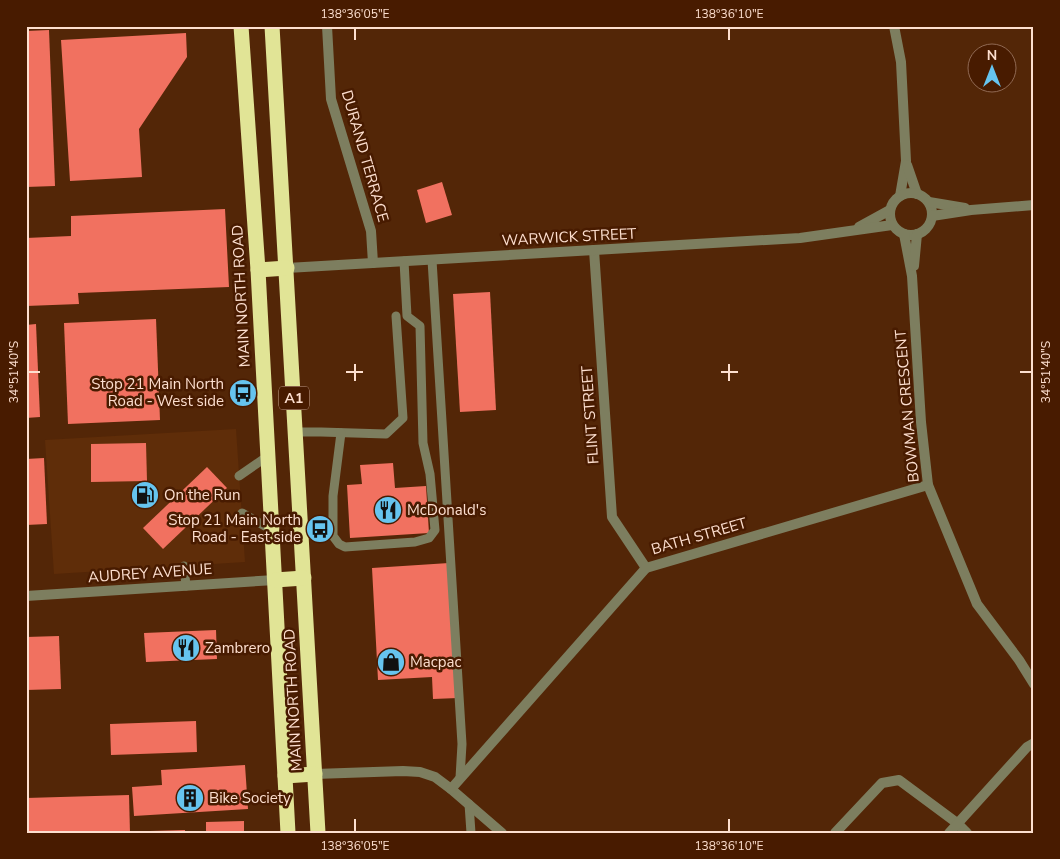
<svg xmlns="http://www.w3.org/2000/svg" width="1060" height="859" font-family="'Nunito Sans',sans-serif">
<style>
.built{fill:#5f2d09}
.building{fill:#f17160}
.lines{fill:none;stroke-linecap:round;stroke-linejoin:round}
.lane{stroke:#7d7e5f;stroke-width:9}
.street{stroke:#7d7e5f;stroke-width:10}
.highway{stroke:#e1e496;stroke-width:15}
.ticks{fill:none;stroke:#fddfcf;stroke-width:2}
.labels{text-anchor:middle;stroke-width:5;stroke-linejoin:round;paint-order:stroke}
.shield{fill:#481b00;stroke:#c7a491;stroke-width:1}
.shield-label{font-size:14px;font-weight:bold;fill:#fddfcf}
.street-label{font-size:15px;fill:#fddfcf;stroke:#481b00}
.poi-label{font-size:15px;fill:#fddfcf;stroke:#481b00;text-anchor:start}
.neatline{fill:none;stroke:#fddfcf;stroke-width:2}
.ticks-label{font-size:12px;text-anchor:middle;fill:#fddfcf}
</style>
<rect width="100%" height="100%" fill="#532607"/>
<path class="built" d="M236,429L245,562L54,574L45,440Z"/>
<g class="building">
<path d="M49,30L55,186L26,187V31Z"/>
<path d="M186,33L187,57L139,129L142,177L70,181L61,40Z"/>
<path d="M442,182L452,215L426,223L417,190Z"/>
<path d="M225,209L229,287L78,293L79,304L26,306V238L71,236V216Z"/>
<path d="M490,292L496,410L460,412L453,294Z"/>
<path d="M156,319L160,420L68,424L64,323Z"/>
<path d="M36,324L40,417L26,418V325Z"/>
<path d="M146,443L147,481L91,482V444Z"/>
<path d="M44,458L47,524L26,525V459Z"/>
<path d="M393,463L395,488L426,486L429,533L350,538L347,485L362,484L360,465Z"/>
<path d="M207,467L227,488L163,549L143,528Z"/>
<path d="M449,563L458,698L433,699L432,677L378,680L372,568Z"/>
<path d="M216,630L217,659L146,662L144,633Z"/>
<path d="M59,636L61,689L26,690V637Z"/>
<path d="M196,721L197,752L111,755L110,724Z"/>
<path d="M245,765L248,809L134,816L132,787L162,785L161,770Z"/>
<path d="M129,795L130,833H26V798Z"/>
<path d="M244,821V833H206V822Z"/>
<path d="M185,830V833H150V831Z"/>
</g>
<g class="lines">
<g class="lane">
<path d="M432,260L462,744L460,778"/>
<path d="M295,432H321L386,434L403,418L396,316"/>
<path d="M341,433L333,496V536L339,544L345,547L415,542L429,538L435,530L430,474L423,443L420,326L407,316L404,261"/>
<path d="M239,476L268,456"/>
<path d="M242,513L272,530"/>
<path d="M184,566L186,586"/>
<path d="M469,804L471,833"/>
</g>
<g class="street">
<path d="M327,26L331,99L371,231L373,263"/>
<path d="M894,26L901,62L906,161L900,196"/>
<path d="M907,165L917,194"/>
<circle cx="911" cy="214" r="21"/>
<path d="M929,202L965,208"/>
<path d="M932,216L971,210L1034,205"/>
<path d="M859,227L890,210"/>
<path d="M904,234L912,276L921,422L928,485L977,604L1019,660L1034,684"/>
<path d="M594,250L612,517L646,568"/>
<path d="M914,266L917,234"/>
<path d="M287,268L800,238L892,225"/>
<path d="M26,596L275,580"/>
<path d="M315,774L403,771L420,772L435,777L451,789L502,833"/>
<path d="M451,789L646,568L928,485"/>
<path d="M835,833L882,783L899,780L957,823L967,833"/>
<path d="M949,833L1027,747L1034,743"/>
</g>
<g class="highway">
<path d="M241,26L258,270L288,833"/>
<path d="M272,26L318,833"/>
<path d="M258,270L287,268"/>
<path d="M275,580L304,578"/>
<path d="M285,776L315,774"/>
</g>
</g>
<path class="ticks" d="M355,28V40M729,28V40M355,364V381M729,364V381M28,372H40M346,372H363M721,372H738M1020,372H1032M355,819V832M729,819V832"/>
<defs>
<symbol id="bus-disc" viewBox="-11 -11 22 22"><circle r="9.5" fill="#66c4ef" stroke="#481b00"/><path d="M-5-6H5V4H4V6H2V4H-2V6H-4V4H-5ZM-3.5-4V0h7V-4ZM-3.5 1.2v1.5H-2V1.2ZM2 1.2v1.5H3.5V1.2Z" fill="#111"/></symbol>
<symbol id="fuel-disc" viewBox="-11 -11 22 22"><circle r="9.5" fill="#66c4ef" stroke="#481b00"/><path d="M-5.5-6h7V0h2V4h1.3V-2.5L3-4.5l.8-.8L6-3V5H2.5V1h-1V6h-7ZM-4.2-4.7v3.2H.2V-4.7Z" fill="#111"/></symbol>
<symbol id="restaurant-disc" viewBox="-11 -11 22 22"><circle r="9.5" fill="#66c4ef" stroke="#481b00"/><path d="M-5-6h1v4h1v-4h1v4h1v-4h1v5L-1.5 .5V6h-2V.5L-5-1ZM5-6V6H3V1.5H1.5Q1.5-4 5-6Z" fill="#111"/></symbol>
<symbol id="shop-disc" viewBox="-11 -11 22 22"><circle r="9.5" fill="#66c4ef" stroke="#481b00"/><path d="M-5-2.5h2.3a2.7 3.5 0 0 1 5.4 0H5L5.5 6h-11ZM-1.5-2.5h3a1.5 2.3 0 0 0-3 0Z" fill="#111"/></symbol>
<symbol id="building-disc" viewBox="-11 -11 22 22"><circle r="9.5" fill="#66c4ef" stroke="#481b00"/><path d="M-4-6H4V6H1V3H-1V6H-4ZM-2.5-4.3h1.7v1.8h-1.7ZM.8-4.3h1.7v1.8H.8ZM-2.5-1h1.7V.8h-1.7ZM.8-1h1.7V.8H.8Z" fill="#111"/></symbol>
</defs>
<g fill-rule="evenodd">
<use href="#bus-disc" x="227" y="377" width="32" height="32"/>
<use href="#fuel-disc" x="129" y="479" width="32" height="32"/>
<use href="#restaurant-disc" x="372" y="494" width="32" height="32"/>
<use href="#bus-disc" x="304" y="513" width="32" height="32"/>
<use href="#restaurant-disc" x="170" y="632" width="32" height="32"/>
<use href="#shop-disc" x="375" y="646" width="32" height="32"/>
<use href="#building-disc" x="174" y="782" width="32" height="32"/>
</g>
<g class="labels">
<rect class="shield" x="279" y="386.5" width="30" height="23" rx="4"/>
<g class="shield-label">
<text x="294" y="403">A1</text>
</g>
<g class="street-label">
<text transform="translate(365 156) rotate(74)" y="5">DURAND TERRACE</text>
<text transform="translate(569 237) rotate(-3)" y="5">WARWICK STREET</text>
<text transform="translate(241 296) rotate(-93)" y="5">MAIN NORTH ROAD</text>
<text transform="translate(907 406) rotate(-95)" y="5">BOWMAN CRESCENT</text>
<text transform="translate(590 415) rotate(-94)" y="5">FLINT STREET</text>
<text transform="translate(699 536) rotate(-16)" y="5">BATH STREET</text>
<text transform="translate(150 573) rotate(-4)" y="5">AUDREY AVENUE</text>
<text transform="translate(293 700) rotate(-93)" y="5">MAIN NORTH ROAD</text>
</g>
<g class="poi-label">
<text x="224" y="389" text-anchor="end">Stop 21 Main North<tspan x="224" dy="17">Road - West side</tspan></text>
<text x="164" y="500">On the Run</text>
<text x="407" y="515">McDonald's</text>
<text x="301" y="525" text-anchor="end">Stop 21 Main North<tspan x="301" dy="17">Road - East side</tspan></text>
<text x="205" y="653">Zambrero</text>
<text x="410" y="667">Macpac</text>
<text x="209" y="803">Bike Society</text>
</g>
</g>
<rect width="1060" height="859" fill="none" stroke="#481b00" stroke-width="55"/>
<g transform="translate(992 68)"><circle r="24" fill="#481b00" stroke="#906953"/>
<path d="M0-4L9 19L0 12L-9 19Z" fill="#66c4ef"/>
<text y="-8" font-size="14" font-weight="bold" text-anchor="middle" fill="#fddfcf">N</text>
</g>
<rect x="28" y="28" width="1004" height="804" class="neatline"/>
<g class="ticks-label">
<text x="355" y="18">138°36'05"E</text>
<text x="729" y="18">138°36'10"E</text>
<text transform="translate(14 372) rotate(-90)" y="4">34°51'40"S</text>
<text transform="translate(1046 372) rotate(-90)" y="4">34°51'40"S</text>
<text x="355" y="850">138°36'05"E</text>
<text x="729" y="850">138°36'10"E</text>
</g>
</svg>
